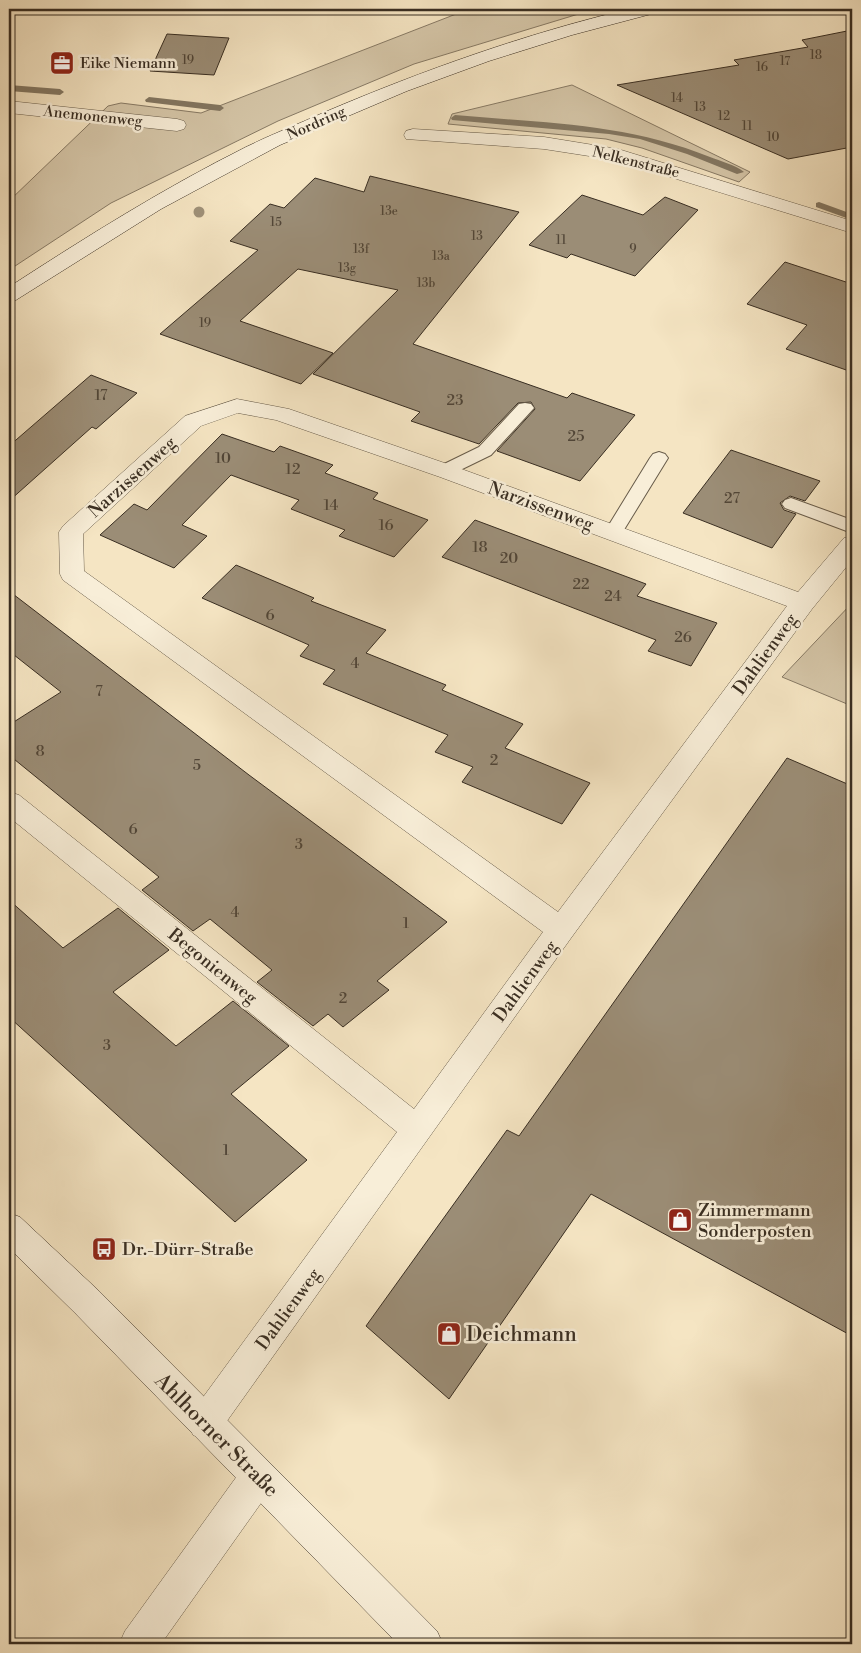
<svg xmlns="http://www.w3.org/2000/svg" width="861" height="1653" font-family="'Libre Bodoni',serif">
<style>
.green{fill:#d5c6a8;stroke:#877a65}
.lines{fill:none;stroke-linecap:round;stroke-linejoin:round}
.stream{fill:#837762;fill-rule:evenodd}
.building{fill:#9b8d76;stroke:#392e22}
.lane-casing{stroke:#685c4a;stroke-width:2}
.street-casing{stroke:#685c4a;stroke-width:1}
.secondary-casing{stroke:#392e22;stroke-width:1}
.lane{fill:#f8eed8;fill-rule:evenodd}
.street{fill:#f8eed8;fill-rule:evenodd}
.secondary{fill:#f8eed8;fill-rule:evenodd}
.tree{fill:#9f9179}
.labels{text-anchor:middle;stroke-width:5;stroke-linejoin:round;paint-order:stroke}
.far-number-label{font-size:12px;fill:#524637}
.far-poi-label{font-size:15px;fill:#392e22;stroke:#f8eed8;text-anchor:start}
.far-street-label{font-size:15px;fill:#392e22;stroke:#f8eed8}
.number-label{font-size:15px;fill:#524637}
.street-label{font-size:18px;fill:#392e22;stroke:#f8eed8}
.poi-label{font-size:18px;fill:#392e22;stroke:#f8eed8;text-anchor:start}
.near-poi-label{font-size:21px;fill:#392e22;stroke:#f8eed8;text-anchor:start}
.near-street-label{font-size:21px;fill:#392e22;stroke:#f8eed8}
</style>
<rect width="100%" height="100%" fill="#f5e5c3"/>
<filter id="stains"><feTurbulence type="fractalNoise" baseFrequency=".004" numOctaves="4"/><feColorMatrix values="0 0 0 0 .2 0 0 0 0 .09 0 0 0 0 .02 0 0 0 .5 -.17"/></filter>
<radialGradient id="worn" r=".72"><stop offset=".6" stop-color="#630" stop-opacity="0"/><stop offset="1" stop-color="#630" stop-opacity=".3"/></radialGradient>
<g class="green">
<path d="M469,9H595L414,64L278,121L111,203L9,270V201L108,106L121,103L201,113Z"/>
<path d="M572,85L750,172L739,182L642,148L606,139L448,124L452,114Z"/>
<path d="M852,603V706L782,677Z"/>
</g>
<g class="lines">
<g class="stream">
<path d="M9,85L60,89L64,92L60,95L9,91Z"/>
<path d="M149,97L220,105L224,108L220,111L146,102L145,100Z"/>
<path d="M455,115C543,123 626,123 710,157C720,161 736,165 744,172L737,174L687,154L640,139L609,134L452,120L451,118Z"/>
<path d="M819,202L852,214V220L816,207V203Z"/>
</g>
</g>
<g class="building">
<path d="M852,30V147L788,159L617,85L739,65L734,60L808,47L802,40Z"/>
<path d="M167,34L229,38L214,75L150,71Z"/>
<path d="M370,176L519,212L413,344L567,398L572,393L635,415L580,481L497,451L535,409L531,402L518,403L479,444L411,421L420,412L313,374L398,290L298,269L240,321L333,353L301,384L160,334L258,250L230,241L270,204L284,208L315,178L364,192Z"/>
<path d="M582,195L643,215L665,197L698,210L635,276L571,254L567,258L529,245Z"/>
<path d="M785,262L852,284V372L786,349L807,325L747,304Z"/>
<path d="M91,375L137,393L96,429L92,427L9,501V446Z"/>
<path d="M222,434L274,452L280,446L333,465L325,473L378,493L373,499L428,520L394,557L339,536L345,530L291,509L299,500L231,475L182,525L207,536L174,568L100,535L134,504L147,510Z"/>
<path d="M731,450L820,481L805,501L790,496L780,503L784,510L796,514L772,548L683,513Z"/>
<path d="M475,520L646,584L637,596L717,623L691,666L648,651L656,640L442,557Z"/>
<path d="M236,565L314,598L311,601L386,630L366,653L446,685L442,690L523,724L505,748L590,783L562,824L462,782L473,767L435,752L448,735L323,684L335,670L300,656L309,645L202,598Z"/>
<path d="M9,591L249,775L447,922L377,981L389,990L343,1027L328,1014L313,1026L257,982L272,970L210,919L193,931L142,890L159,877L9,755V725L61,692L9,651Z"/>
<path d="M787,758L852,786V1336L591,1194L449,1399L366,1326L507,1130L519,1136Z"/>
<path d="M9,900L63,948L118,908L169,950L113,992L176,1046L233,1001L289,1046L231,1094L307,1160L235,1222L9,1017Z"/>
</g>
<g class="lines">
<defs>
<g id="lane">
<path d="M525,403L531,404L534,408L491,455L450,475H438L435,471L438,467L479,447L519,404Z"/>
<path d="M659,452L665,454L668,458L622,533L620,537L613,539L606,537L604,533L650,458L653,454Z"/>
<path d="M791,498L852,520V533L785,508L782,504L785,500Z"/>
</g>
<g id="street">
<path d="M9,101L177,119L184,121L186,125L184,129L177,131L9,113Z"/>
<path d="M413,129L544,137L618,149L852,221V233L615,160L544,149L406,139L404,135L406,131Z"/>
<path d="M237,399L289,409L456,467L798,592L844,538L852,536V560L812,609L571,938L217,1435L205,1440L193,1435L188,1423L193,1411L397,1132L9,817V792L19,795L414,1109L543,932L63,580L60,574L59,532L63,526L185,416ZM238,413L276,420L440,477L787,606L558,912L84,571L83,534L201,426Z"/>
<path d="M258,1460L271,1465L276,1477L271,1489L161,1644H119L125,1631L245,1465Z"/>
</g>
<g id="secondary">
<path d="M629,9H658L655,13L572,35L489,61L407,91L280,145L161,209L16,300L9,302V287C86,237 164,188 246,147C272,134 299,124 325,112C424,70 525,34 629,9Z"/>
<path d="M9,1213L20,1217L99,1291L437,1631L443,1644H398L75,1313L9,1248Z"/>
</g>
</defs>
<use href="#lane" class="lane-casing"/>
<use href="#street" class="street-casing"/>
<use href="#secondary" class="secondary-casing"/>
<use href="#lane" class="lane"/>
<use href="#street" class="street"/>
<use href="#secondary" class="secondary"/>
</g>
<circle class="tree" cx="199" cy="212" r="5.5"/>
<defs>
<symbol id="office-square" viewBox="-11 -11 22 22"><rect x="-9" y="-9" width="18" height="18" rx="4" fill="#8f2418" stroke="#f8eed8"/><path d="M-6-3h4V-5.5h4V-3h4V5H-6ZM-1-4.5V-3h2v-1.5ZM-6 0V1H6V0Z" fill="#fff"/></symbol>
<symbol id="shop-square" viewBox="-11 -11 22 22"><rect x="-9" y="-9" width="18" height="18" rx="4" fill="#8f2418" stroke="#f8eed8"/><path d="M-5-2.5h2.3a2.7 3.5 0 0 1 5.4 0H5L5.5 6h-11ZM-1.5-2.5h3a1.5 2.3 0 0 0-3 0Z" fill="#fff"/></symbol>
<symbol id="bus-square" viewBox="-11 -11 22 22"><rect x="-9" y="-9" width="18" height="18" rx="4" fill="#8f2418" stroke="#f8eed8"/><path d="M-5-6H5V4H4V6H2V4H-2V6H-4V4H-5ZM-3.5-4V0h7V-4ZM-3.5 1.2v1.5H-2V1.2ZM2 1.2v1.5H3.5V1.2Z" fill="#fff"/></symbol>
</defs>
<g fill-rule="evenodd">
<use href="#office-square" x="48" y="49" width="28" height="28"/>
<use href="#shop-square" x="666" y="1206" width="28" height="28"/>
<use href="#bus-square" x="90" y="1235" width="28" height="28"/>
<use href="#shop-square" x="435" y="1320" width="28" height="28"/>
</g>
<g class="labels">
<g class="far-number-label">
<text x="816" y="59">18</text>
<text x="188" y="64">19</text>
<text x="785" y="65">17</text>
<text x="762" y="71">16</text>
<text x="677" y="102">14</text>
<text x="700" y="111">13</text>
<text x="724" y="120">12</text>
<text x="747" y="130">11</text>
<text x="773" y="141">10</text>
<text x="389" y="215">13e</text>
<text x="276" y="226">15</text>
<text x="477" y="240">13</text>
<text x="561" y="244">11</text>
<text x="361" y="253">13f</text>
<text x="633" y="253">9</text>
<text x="441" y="260">13a</text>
<text x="347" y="272">13g</text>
<text x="426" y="287">13b</text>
<text x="205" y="327">19</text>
</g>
<g class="far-poi-label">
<text x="80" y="68">Eike Niemann</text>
</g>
<g class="far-street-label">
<text transform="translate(93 116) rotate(6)" y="5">Anemonenweg</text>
<text transform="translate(316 123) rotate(-24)" y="5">Nordring</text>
<text transform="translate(636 162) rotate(14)" y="5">Nelkenstraße</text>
</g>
<g class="number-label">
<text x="101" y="400">17</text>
<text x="455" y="405">23</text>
<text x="576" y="441">25</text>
<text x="223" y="463">10</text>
<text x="293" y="474">12</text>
<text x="732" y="503">27</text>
<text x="331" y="510">14</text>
<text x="386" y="530">16</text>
<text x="480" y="552">18</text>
<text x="509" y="563">20</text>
<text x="581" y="589">22</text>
<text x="613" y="601">24</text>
<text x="270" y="620">6</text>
<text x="683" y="642">26</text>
<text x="355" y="668">4</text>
<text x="99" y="696">7</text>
<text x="40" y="756">8</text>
<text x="494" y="765">2</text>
<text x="197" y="770">5</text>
<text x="133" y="834">6</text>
<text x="299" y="849">3</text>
<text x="235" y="917">4</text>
<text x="406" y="928">1</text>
<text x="343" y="1003">2</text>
<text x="107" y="1050">3</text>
<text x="226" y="1155">1</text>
</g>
<g class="street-label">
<text transform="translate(132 477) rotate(-42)" y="6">Narzissenweg</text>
<text transform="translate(541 506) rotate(20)" y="6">Narzissenweg</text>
<text transform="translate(765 654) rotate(-54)" y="6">Dahlienweg</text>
<text transform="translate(213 966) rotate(39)" y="6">Begonienweg</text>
<text transform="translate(525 981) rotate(-54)" y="6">Dahlienweg</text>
<text transform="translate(288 1309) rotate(-54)" y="6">Dahlienweg</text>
</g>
<g class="poi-label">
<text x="698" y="1216">Zimmermann<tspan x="698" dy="21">Sonderposten</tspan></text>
<text x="122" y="1255">Dr.-Dürr-Straße</text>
</g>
<g class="near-poi-label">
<text x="466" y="1341">Deichmann</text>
</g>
<g class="near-street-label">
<text transform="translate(217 1435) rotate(45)" y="7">Ahlhorner Straße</text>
</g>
</g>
<rect width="861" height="1653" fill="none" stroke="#f5e5c3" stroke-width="30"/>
<rect x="10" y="10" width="841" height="1633" fill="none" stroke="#392e22" stroke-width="2.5"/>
<rect x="15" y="15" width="831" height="1623" fill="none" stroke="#392e22"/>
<rect width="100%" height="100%" filter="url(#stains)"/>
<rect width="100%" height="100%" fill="url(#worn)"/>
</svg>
